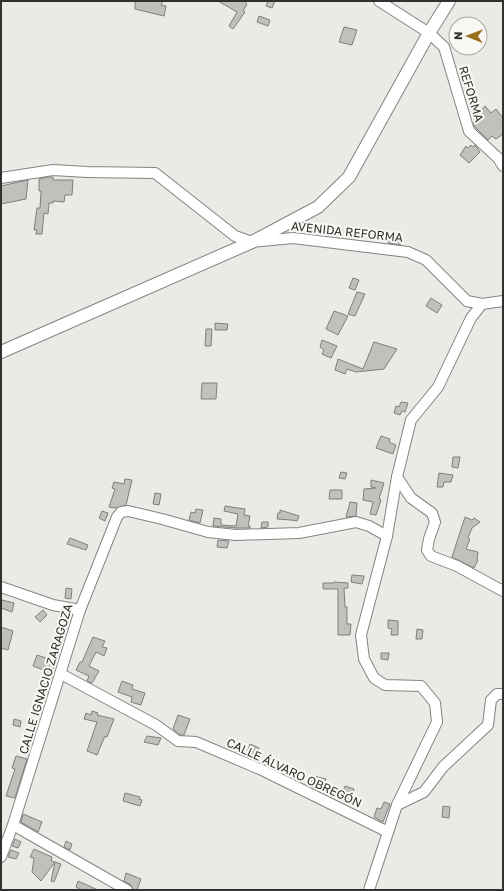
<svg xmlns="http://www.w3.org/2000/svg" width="504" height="891" font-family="'Golos Text',sans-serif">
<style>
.building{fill:#c2c0bd;stroke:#817f7d}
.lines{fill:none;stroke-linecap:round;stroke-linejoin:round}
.minor-casing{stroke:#868481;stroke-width:12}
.major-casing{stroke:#868481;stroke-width:14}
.minor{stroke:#fff;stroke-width:10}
.major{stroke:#fff;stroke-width:12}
.labels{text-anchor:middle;stroke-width:4;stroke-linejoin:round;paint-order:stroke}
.street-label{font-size:12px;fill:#313130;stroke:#f9f8f5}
</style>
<rect width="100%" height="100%" fill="#eceae7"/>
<g class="building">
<path d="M135,1H163L161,5L166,6L164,16L135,9Z"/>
<path d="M218,1H244L247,4L243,11L245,12L233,29L229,26L237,12Z"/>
<path d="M268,1H275L272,8L266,6Z"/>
<path d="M259,16L270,20L268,26L257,22Z"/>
<path d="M344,27L357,30L352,45L339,42Z"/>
<path d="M485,106L491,113L496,109L503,118V134L496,139L492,136L488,140L475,127L473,123L479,113Z"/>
<path d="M471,145L473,147L475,145L480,152L469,163L460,155L466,146L468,148Z"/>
<path d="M48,177H53V180H73L72,195H65L64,202L53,201V203H49L48,214L44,213L42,234H36L37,230H34L37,208H40L41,191H39V179Z"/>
<path d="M28,180L26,199L1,204V186Z"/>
<path d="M388,237H401L400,245L388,243Z"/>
<path d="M353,278L359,280L355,290L349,288Z"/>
<path d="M357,292L365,294L355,316L348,314Z"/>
<path d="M431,298L442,305L437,313L426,306Z"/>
<path d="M334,311L348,316L338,335L326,329Z"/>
<path d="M215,323L228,324L227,330H215Z"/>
<path d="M206,329H212L211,346H205Z"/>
<path d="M322,340L337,346L331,358L322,354L324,350L320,347Z"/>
<path d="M374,342L397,349L384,369L356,372L347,369L345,374L335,370L338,359L363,369Z"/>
<path d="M202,383H217L216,399H201Z"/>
<path d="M401,402L408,403L405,412L402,411L400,415L394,413L396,406L399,407Z"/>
<path d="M381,436L390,439L389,442L396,445L393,454L376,448Z"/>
<path d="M453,457H460L458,468L452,467Z"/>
<path d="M341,472L347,473L345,479L339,478Z"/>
<path d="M439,473L453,475L451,482H444L443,487H437Z"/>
<path d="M125,479L132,480L126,505L116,508L109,507L115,489L112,488L114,482L124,484Z"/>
<path d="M371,480L384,483L379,499L381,500L376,515L370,514L373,502L363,500L364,489L376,488L371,487Z"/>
<path d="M330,490H342V499H329Z"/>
<path d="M155,493L161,494L159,505L153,504Z"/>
<path d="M350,502L357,503L356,516L346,517Z"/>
<path d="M225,506L245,509L244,515L250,516L248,526H250V528H236L213,526L214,518L221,519V525L236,526L238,514L224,511Z"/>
<path d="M196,509L203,510L200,523L189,520L191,512L195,513Z"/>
<path d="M280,510L299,516L297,521L291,520L277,519L278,513H280Z"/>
<path d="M102,511L108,513L105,521L99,518Z"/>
<path d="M465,517L472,520L474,518L480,522L472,528L468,538L470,539L466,549L478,552L477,559L478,560L474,568L452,557Z"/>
<path d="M262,522H268V527L261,528Z"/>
<path d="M70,538L88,545L86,550L67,544Z"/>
<path d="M218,540L229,541L227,548L217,547Z"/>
<path d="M352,575L364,576L362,584L351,582Z"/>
<path d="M334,582L348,583V588H344L345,607H347V624H351L350,635H338V589H323V583H334Z"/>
<path d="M66,588L72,589L71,599L65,598Z"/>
<path d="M2,600L14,603L12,612L1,608Z"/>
<path d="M43,610L47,615L40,622L35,617Z"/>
<path d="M388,620L398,621V635H391L392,629L388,628Z"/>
<path d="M1,627L13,631L8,650L1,648Z"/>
<path d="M417,629L423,630L422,639H416Z"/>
<path d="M93,637L105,641L102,647L107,648L104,656L96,652L89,666L99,671L92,683L87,681L89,676L76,670L80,662H82Z"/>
<path d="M381,653H389L388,660L381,659Z"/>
<path d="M37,655L55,661L49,685L43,684L46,671L33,666Z"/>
<path d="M122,681L133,685L132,689L145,693L141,705L131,702L132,697L118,692Z"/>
<path d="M92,711L98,713L97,715L114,719L107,737L105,736L97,755L87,751L97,722L84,719L86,713L91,715Z"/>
<path d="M178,715L190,719L184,735H180L173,729Z"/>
<path d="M14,719L21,721L20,727L13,725Z"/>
<path d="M147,736L161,738L158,745L144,742Z"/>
<path d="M250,744L259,748L254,760L246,756Z"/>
<path d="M268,755L276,758L274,764L266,761Z"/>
<path d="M16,756L27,759L15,798L6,796L15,769L12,768Z"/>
<path d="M314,776L326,779L324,785L318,783L317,788L310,786Z"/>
<path d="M345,786L354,789L349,802L340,799Z"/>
<path d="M125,793L140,797L139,799L142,800L140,806L123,801Z"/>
<path d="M384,802L390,804L383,822L374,817L377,808L381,809Z"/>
<path d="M443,806L450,807L449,818L442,817Z"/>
<path d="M23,814L42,822L38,832L21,822Z"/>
<path d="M15,839L21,842L18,848L12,846Z"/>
<path d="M66,841L72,844L70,850L64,847Z"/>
<path d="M34,849L52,857L51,861L55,862L41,881L32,872L34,858L30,857Z"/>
<path d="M11,850L19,853L16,859L8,857Z"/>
<path d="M55,862L61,864L54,882L51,881Z"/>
<path d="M126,873L141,879L137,890H133L131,885L124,881Z"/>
<path d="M78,881L98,890H82L76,887Z"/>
</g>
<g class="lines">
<defs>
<g id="minor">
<path d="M379,1L429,33L444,47L469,131L498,158L503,166"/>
<path d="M1,178L53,170L87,172L155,173L235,236L252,242L293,238L408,252L426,260L467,301L482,304L503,301"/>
<path d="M397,477L411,498L432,513L435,522L429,539L427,550L431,556L457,566L503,591"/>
<path d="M1,587L53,605L80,610"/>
<path d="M61,674L156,725L178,741L196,742L262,770L388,832"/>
<path d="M397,805L424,792L443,767L488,725L491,700L497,694H503"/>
<path d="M13,825L127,890"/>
<path d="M1,857L13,825L80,610L117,517L121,512L128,511L162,519L208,532L236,535L299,533L356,522L369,526L387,536"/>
<path d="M369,890L397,805L437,722L435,703L421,686L385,685L374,678L364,659L361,635L387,536L397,477L411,420L438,387L471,318L482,304"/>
</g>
<path id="major" d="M1,352L252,242L318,207L349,177L429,33L449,1"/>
</defs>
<use href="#minor" class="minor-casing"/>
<use href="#major" class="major-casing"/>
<use href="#minor" class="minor"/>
<use href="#major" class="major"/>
</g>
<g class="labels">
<g class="street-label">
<text transform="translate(471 94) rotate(73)" y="4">REFORMA</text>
<text transform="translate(347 232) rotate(6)" y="4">AVENIDA REFORMA</text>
<text transform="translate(46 679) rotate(-73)" y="4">CALLE IGNACIO ZARAGOZA</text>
<text transform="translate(294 773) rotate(25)" y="4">CALLE ÁLVARO OBREGÓN</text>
</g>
</g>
<rect width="504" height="891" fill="none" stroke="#313130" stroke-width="4"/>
<g transform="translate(468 36) rotate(271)"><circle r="19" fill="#f9f8f5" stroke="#a9a8a6"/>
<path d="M0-3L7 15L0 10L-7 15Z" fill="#99701d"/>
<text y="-6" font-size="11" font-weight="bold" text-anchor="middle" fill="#313130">N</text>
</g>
</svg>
